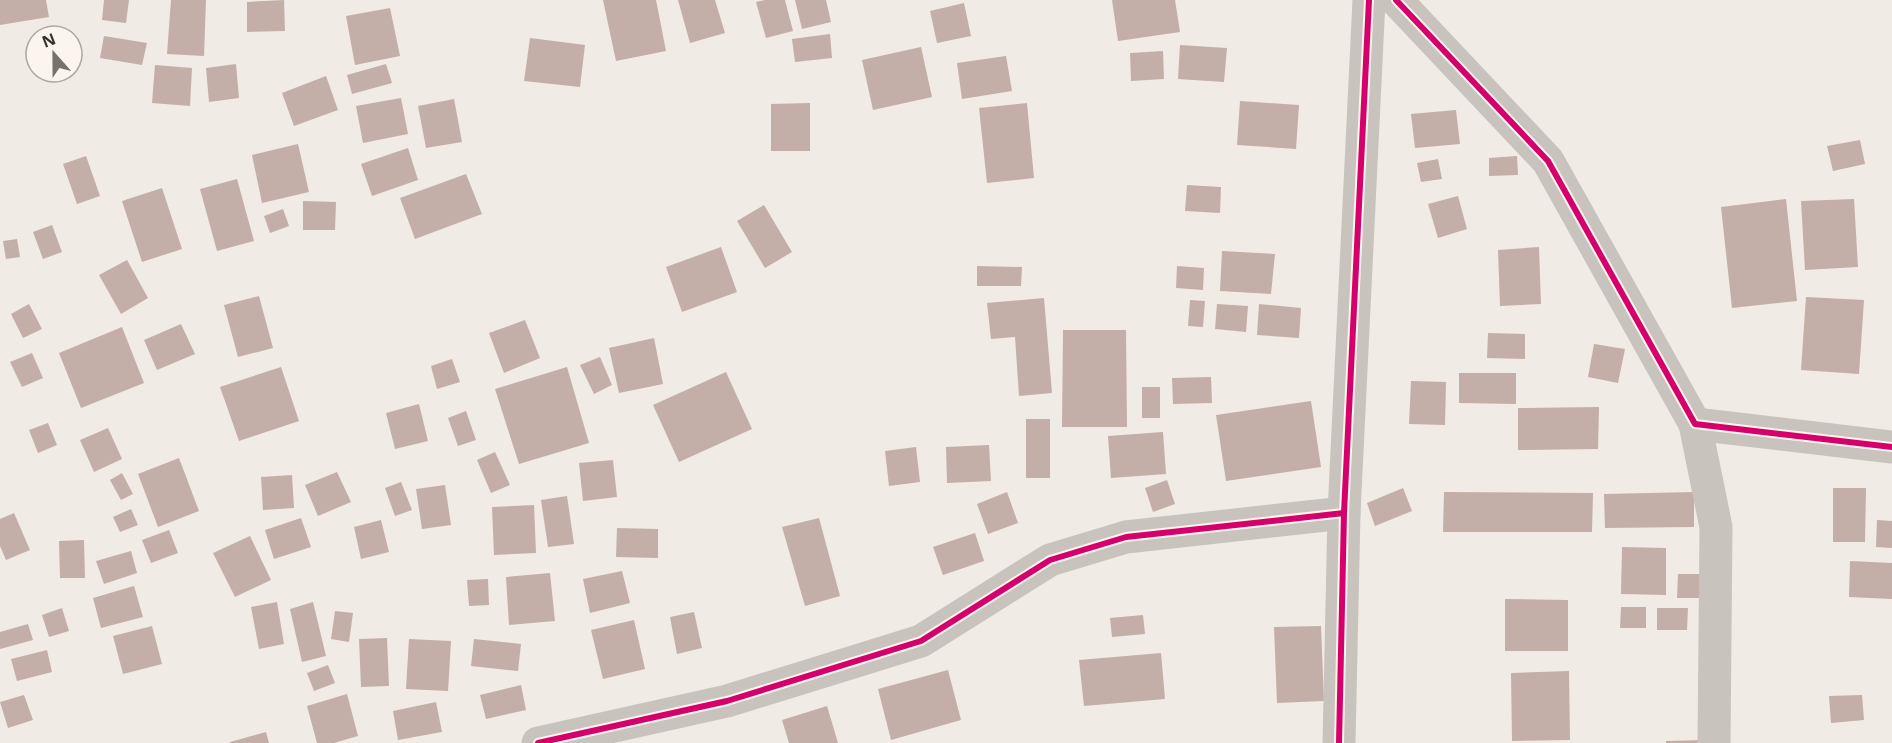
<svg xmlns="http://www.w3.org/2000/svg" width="1892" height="743" font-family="'Noto Sans',sans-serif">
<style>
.building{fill:#c3afa7}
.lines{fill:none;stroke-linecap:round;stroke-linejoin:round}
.minor{stroke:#c9c3be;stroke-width:33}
.tertiary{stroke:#c9c3be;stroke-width:33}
.cycleway-casing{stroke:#fbf5ee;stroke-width:10}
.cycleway{stroke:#d6006c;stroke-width:6}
</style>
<rect width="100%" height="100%" fill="#f0ebe5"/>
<g class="building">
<path d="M0,0H46L49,17L0,25Z"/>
<path d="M104,0H129L126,23L102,20Z"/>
<path d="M171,0H206L204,56L167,54Z"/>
<path d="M284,0L285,31L247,32V2Z"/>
<path d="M603,0H656L666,51L616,61Z"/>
<path d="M678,0H715L725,33L690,43Z"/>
<path d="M765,0H785L793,31L766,38L756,2Z"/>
<path d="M795,0H826L831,22L802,29Z"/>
<path d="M1112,0H1175L1180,32L1118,41Z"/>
<path d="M964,3L971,36L937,43L930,11Z"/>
<path d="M390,8L400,56L355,65L346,16Z"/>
<path d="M830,34L832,58L795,62L792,39Z"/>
<path d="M104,36L147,43L142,65L100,58Z"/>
<path d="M530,38L585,45L580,87L524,81Z"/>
<path d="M1180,45L1227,48L1224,82L1178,79Z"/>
<path d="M921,47L932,97L873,110L862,60Z"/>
<path d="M1163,51L1164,79L1131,81L1130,53Z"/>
<path d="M1006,56L1012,91L962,99L957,63Z"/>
<path d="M236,64L239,98L209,102L206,68Z"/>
<path d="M386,64L392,83L352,94L347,75Z"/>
<path d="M155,65L192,68L190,106L152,103Z"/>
<path d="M326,76L338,110L294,126L282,93Z"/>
<path d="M401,98L408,134L363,143L356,106Z"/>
<path d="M454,99L462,142L426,148L418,106Z"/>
<path d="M1240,101L1299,105L1296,149L1237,145Z"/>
<path d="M810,103V151H771V104Z"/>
<path d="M1027,103L1034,178L987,183L979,108Z"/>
<path d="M1456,110L1460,144L1415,148L1411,114Z"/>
<path d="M1860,140L1865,164L1833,171L1827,146Z"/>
<path d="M298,144L309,192L262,203L252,155Z"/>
<path d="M408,148L418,180L372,196L361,164Z"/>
<path d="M86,156L100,196L77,204L63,164Z"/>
<path d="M1517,156L1518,175L1489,176V158Z"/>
<path d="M1438,159L1442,179L1421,182L1417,163Z"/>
<path d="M466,174L482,214L415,239L400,198Z"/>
<path d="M237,179L254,241L217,251L200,189Z"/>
<path d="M1187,185L1221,187L1220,213L1185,211Z"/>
<path d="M162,188L182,249L142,262L122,201Z"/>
<path d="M1458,196L1467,229L1438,238L1428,204Z"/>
<path d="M1786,199L1797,301L1732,308L1721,207Z"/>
<path d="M1854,199L1858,267L1805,270L1801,201Z"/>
<path d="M303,201L336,202L335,230H303Z"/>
<path d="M764,205L792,252L765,268L737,221Z"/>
<path d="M283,209L289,226L270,233L264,216Z"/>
<path d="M52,225L62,252L43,259L33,232Z"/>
<path d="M17,239L20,257L6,259L3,241Z"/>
<path d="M721,247L737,292L682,312L666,267Z"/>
<path d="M1539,247L1541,304L1500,306L1498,250Z"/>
<path d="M1222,251L1275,254L1271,294L1220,291Z"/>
<path d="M127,260L148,298L121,314L99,275Z"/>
<path d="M977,266L1022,267L1021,286H977Z"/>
<path d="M1177,266L1204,268L1203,290L1176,288Z"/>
<path d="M259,296L273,348L238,357L224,305Z"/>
<path d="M1806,297L1864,300L1859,374L1801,370Z"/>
<path d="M1044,298L1052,393L1019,396L1015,337L991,339L987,303Z"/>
<path d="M1190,300L1205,301L1203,327L1188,326Z"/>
<path d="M29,304L42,329L23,338L11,314Z"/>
<path d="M1217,304L1248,306L1246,332L1215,329Z"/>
<path d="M1259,304L1301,308L1299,338L1257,335Z"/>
<path d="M525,320L540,358L504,373L489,333Z"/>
<path d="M181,324L195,354L157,370L144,340Z"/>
<path d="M122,327L144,383L81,408L59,353Z"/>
<path d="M1063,330H1126L1127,427H1062Z"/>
<path d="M1488,333L1525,334V359L1487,358Z"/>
<path d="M654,338L663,384L619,393L609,348Z"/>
<path d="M1594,344L1625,349L1618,383L1588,377Z"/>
<path d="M32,353L43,378L22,387L10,362Z"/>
<path d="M600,357L612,385L594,394L580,365Z"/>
<path d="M452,359L460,382L437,389L431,366Z"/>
<path d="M281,367L299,421L239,441L220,387Z"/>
<path d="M567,367L589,443L519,464L495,389Z"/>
<path d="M726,372L752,429L679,462L653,405Z"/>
<path d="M1459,373H1516V404L1459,403Z"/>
<path d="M1211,377L1212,403L1173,404L1172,378Z"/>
<path d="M1411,381L1446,382L1445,425L1409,424Z"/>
<rect x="1142" y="387" width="18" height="31"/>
<path d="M1311,401L1321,467L1226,481L1216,415Z"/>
<path d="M419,404L428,441L395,449L386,413Z"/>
<path d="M1599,407L1598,449L1518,450V408Z"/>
<path d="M466,411L476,440L458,446L448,418Z"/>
<rect x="1026" y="419" width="24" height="59"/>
<path d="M48,423L57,445L38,453L29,430Z"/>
<path d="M108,428L122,459L94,472L80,440Z"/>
<path d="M1163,432L1166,474L1111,478L1108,436Z"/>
<path d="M989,445L991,481L947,483L946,447Z"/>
<path d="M916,447L920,482L889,486L885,451Z"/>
<path d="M495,452L510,485L491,493L477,460Z"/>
<path d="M179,458L199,511L158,527L138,474Z"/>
<path d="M613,460L617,497L583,501L579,463Z"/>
<path d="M337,472L351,502L318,516L305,485Z"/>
<path d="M122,473L133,494L121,500L110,480Z"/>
<path d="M292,475L294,508L263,510L261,477Z"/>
<path d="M1167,480L1175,504L1153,512L1145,488Z"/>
<path d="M401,482L412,510L395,516L385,488Z"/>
<path d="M445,485L451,525L422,529L416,489Z"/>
<path d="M1403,488L1412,511L1375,526L1367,503Z"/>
<path d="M1833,488H1866L1865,542H1833Z"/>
<path d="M1007,492L1018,523L988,534L977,504Z"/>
<path d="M1444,492L1593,493L1592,532H1443Z"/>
<path d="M1694,492V527L1605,528L1604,494Z"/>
<path d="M567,496L574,544L548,547L541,500Z"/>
<path d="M534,505L536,553L494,555L492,507Z"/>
<path d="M131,509L138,525L120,532L113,517Z"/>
<path d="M14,513L30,550L6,560L0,546V519Z"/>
<path d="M301,518L311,547L274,559L265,530Z"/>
<path d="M819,518L840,596L805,606L782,527Z"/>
<path d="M381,520L389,552L361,559L354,527Z"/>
<path d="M1877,520L1892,521V548L1876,547Z"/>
<path d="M617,528L658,529V558L616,557Z"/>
<path d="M169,530L178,553L151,563L142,540Z"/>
<path d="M975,533L984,561L943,575L933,547Z"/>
<path d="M250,536L271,580L235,597L213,553Z"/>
<path d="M84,540L85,578H60L59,541Z"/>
<path d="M1622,547L1666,548V595L1621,594Z"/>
<path d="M131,551L137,573L104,584L96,561Z"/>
<path d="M1850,561L1892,563V599L1849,597Z"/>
<path d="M622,571L630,603L590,613L583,579Z"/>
<path d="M550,573L555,621L509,625L506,577Z"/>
<path d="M1678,574H1704L1703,598H1677Z"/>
<path d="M488,579L489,605L469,606L467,580Z"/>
<path d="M134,586L143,617L101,628L93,598Z"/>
<path d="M1505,599L1568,600V651H1505Z"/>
<path d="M277,602L284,644L259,649L251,607Z"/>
<path d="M313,602L326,656L302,662L290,609Z"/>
<path d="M1621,607H1646V628H1620Z"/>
<path d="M62,608L69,631L49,637L42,615Z"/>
<path d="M1657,608H1688L1687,630H1657Z"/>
<path d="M335,611L353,613L349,642L331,639Z"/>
<path d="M694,612L702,648L677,654L670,617Z"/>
<path d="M1143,615L1145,634L1112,637L1110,618Z"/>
<path d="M634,620L645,669L603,679L591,630Z"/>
<path d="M28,624L33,640L0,649V632Z"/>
<path d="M152,626L162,664L123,674L113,636Z"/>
<path d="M1321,626L1324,701L1277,703L1274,627Z"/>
<path d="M387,638L389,686L361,687L359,639Z"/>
<path d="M409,639L451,641L448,691L406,689Z"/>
<path d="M474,639L521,644L518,671L471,666Z"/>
<path d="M47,650L52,672L17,681L11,659Z"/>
<path d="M1161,653L1165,699L1084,706L1079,660Z"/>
<path d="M328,665L335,683L314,691L307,673Z"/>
<path d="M948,670L961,720L891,740L878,689Z"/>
<path d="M1569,671L1570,740L1512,741L1511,673Z"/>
<path d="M521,685L526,710L486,719L480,695Z"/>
<path d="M347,694L358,736L334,743H317L307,706Z"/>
<path d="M24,695L33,720L8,728L0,702Z"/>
<path d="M1862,695L1864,720L1831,723L1829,696Z"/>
<path d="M436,702L442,732L398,740L393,711Z"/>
<path d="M827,706L838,743H789L782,720Z"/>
<path d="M266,732L269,743H230V742Z"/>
<path d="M1705,740V743H1666V741Z"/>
</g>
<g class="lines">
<g class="minor">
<path d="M1695,424L1716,527L1714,743"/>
<path d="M538,743L727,701L921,641L1050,560L1126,537L1344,513"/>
<path d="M1339,743L1344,513L1369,0"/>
</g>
<path class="tertiary" d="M1396,0L1548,161L1695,424L1892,447"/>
<defs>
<g id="cycleway">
<path d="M1396,0L1548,161L1695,424L1892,447"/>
<path d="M538,743L727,701L921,641L1050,560L1126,537L1344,513"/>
<path d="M1339,743L1344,513L1369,0"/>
</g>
</defs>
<use href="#cycleway" class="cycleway-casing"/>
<use href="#cycleway" class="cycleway"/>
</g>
<g transform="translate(54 54) rotate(339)"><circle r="28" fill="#fbf5ee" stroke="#aea6a0" stroke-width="1.5"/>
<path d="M0-4.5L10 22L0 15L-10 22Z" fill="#7a716c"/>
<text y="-9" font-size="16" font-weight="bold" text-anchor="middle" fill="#3b302b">N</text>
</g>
</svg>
